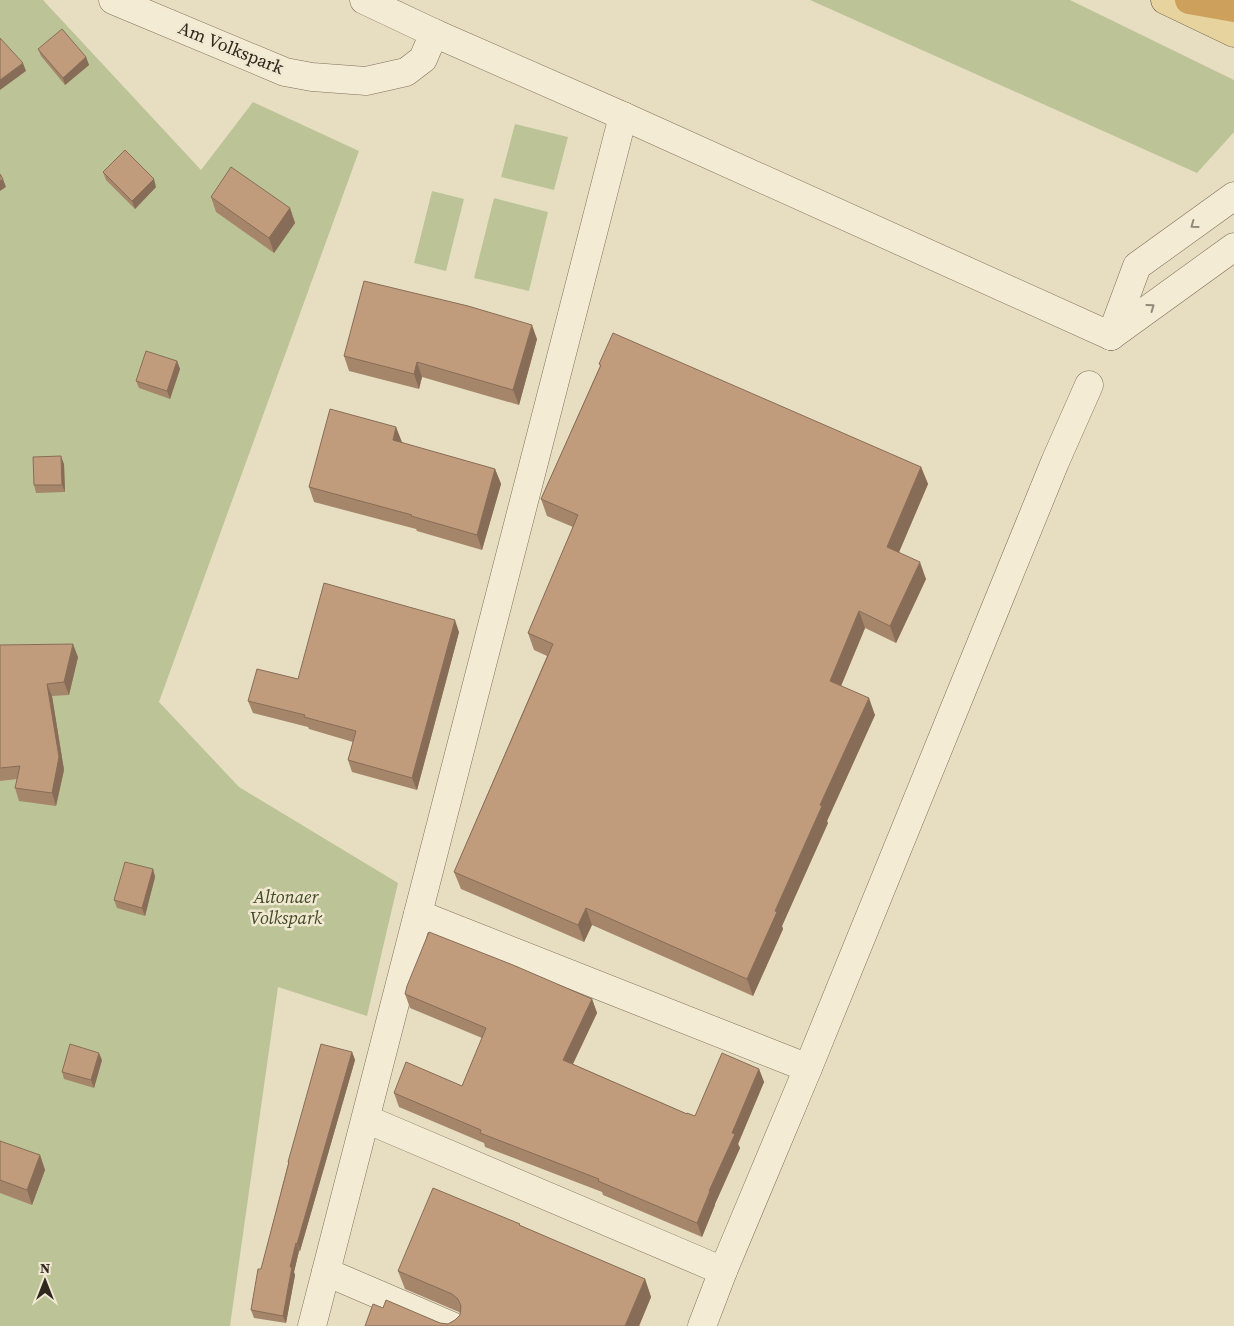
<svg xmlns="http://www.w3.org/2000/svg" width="1234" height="1326" font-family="'Source Serif 4',serif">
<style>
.green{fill:#bcc497}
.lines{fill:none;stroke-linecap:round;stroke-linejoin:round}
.minor-casing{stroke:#7f705b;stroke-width:29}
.major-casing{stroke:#4d3e2f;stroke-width:29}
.highway-casing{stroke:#4d3e2f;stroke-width:29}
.minor{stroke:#f3ebd4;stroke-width:28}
.major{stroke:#e6d39d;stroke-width:28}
.highway{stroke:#cda15c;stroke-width:28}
.wall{fill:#a6866b}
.shaded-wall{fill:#876d57}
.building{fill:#c19c7c;stroke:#876d57}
.oneway{stroke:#928a79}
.labels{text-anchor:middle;stroke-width:5;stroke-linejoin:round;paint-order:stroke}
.street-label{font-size:18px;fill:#30281e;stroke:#f0e8d0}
.park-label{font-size:18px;font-style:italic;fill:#404a27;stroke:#f0e8d0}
</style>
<rect width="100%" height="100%" fill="#e7dec2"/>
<g class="green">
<path d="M0,0H43L201,170L253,102L359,151L159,702L239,787L398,883L367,1016L278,987L230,1326H0Z"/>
<path d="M810,0H1070L1234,80V132L1197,173Z"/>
<path d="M515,124L568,137L554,190L501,177Z"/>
<path d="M432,191L464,199L446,271L414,263Z"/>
<path d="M494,198L548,212L529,291L474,278Z"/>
</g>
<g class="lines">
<defs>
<g id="minor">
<path d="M113,0L285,72L312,77L366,81L406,72L423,59L434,33"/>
<path d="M364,0L434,33L623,116L1111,336"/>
<path d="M1111,336L1137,266L1234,196"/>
<path d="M1111,336L1234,247"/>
<path d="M418,914L808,1068"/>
<path d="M366,1119L723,1271"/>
<path d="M326,1272L452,1326"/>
<path d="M312,1326L623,116"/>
<path d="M702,1326L723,1271L808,1068L1055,462L1089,385"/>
</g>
<path id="major" d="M1165,0L1234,33"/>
<path id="highway" d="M1189,0L1234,8"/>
</defs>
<use href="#minor" class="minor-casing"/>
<use href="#major" class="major-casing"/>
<use href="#highway" class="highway-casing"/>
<use href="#minor" class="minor"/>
<use href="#major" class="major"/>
<use href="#highway" class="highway"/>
</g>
<g class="wall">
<path d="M38,49L86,57L89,65L65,85L41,56Z"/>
<path d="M103,172L156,187L135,209L106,180Z"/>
<path d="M211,197L290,208L295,223L274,253L216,212Z"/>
<path d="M537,339L519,405L422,377L419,389L349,371L344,356Z"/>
<path d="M177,361L180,369L170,399L139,388L136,381Z"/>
<path d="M599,364L921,467L928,484L899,552L926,579L896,643L865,628L841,686L875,715L827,821L828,823L782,926L783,929L753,996L592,925L584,942L461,889L454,872L547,656L534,650L528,633L573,527L547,516L541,499L600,366Z"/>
<path d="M396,427L401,443L495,469L501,484L482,550L417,531L416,529L314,502L309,487Z"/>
<path d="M64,464L65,492L36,493L34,485Z"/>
<path d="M459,632L417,790L352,772L348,760L353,742L309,729L308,727L253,713L248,701L298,679Z"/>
<path d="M0,645L78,657L69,695L52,696L64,770L56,806L19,801L15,788L17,779L0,781Z"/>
<path d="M153,869L155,877L145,916L117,908L114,900Z"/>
<path d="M405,994L592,999L597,1013L573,1064L687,1114L695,1116L759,1069L764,1082L738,1144L740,1148L715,1204V1205L702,1237L603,1195L602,1192L485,1147L484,1143L399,1107L394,1093L462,1086L482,1038L410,1008Z"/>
<path d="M352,1052L355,1060L300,1251H299L294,1272L295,1275L286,1323L254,1318L251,1310L288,1164V1162Z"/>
<path d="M102,1060L94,1088L64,1079L62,1072Z"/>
<path d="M0,1141L40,1155L45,1170L32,1205L0,1193Z"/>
<path d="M521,1226L645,1279L651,1297L639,1326H365L383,1308L440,1323L448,1324L455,1320L460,1315V1313L459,1312L405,1289L398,1271Z"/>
</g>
<g class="shaded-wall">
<path d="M86,57L89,65L65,85L63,78Z"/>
<path d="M23,63L26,71L0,90V80Z"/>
<path d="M3,179L6,187L0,191V181Z"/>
<path d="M154,179L156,187L135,209L132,201Z"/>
<path d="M290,208L295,223L274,253L269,238Z"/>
<path d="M532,325L537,339L519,405L513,390Z"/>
<path d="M177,361L180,369L170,399L167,391Z"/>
<path d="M417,362L422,377L419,389L414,374Z"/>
<path d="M396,427L402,442L398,455L393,440Z"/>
<path d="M61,456L64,464L65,492L62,485Z"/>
<path d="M921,467L928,484L894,564L887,547Z"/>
<path d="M495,469L501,484L482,550L477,535Z"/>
<path d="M920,562L926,579L896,643L890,626Z"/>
<path d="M859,611L865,628L836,698L830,681Z"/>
<path d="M455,620L459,632L417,790L412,778Z"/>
<path d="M73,644L78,657L69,695L64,682Z"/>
<path d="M47,684L52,696L64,770L56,806L52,793Z"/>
<path d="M869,698L875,715L827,821L828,823L782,926L783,929L753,996L747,979L820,805Z"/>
<path d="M153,869L155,877L145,916L142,908Z"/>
<path d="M586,908L592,925L584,942L578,925Z"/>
<path d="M592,999L597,1013L568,1074L563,1060Z"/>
<path d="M352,1052L355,1060L300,1251L297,1244Z"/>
<path d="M99,1053L102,1060L94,1088L91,1080Z"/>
<path d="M759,1069L764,1082L738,1144L740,1148L715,1204V1205L702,1237L697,1223L732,1133Z"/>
<path d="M40,1155L45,1170L32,1205L27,1190Z"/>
<path d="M296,1243L299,1251L294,1272L295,1275L286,1323L283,1316L290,1267Z"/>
<path d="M645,1279L651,1297L639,1326H625Z"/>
</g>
<g class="building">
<path d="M62,29L86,57L63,78L38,49Z"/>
<path d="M0,38L23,63L0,80Z"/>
<path d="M125,150L154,179L132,201L103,172Z"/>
<path d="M231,167L290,208L269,238L211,197Z"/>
<path d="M0,174L3,179L0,181Z"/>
<path d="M364,281L468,306L532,325L513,390L417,362L414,374L344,356Z"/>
<path d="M613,333L921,467L887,547L920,562L890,626L859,611L830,681L869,698L820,805L822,806L775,911L777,912L747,979L586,908L578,925L454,872L553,644L528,633L578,515L541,499L601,365L599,364Z"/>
<path d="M146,351L177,361L167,391L136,381Z"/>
<path d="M330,409L396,427L393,440L495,469L477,535L411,516L412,515L309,487Z"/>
<path d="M61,456L62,485H34L33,457Z"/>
<path d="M324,583L455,620L412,778L348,760L356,731L304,717L305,715L248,701L257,669L298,679Z"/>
<path d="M73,644L64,682L47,684L59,757L52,793L15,788L20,766L0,768V645Z"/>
<path d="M125,862L153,869L142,908L114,900Z"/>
<path d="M429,932L513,965L592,999L563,1060L687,1114V1113L695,1116L722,1053L759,1069L732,1133L735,1134L709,1191H710L697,1223L598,1181L599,1179L480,1133L481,1130L394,1093L406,1062L462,1086L486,1028L405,994L407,986Z"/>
<path d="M70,1044L99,1053L91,1080L62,1072Z"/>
<path d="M321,1044L352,1052L297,1244L296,1243L290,1267H292L283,1316L251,1310L258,1269H261L289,1162H288Z"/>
<path d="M0,1141L40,1155L27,1190L0,1180Z"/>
<path d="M433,1188L520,1224L519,1225L645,1279L625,1326H365L373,1304L383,1308L386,1300L440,1323L448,1324L455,1320L460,1315L461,1306L458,1299L452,1294L398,1271Z"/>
</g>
<defs><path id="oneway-chevron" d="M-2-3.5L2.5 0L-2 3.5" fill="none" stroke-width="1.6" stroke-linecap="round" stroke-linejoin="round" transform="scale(1.25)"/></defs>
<g class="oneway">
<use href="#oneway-chevron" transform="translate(1194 225) rotate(144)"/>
<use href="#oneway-chevron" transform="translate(1151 307) rotate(-36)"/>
</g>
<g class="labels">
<g class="street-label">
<text transform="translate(231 48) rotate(22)" y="6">Am Volkspark</text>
</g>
<g class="park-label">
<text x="286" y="903">Altonaer<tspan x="286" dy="21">Volkspark</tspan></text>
</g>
</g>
<g transform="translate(45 1281)" stroke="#f0e8d0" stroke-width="4" paint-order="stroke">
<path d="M0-4L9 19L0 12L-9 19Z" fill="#30281e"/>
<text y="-8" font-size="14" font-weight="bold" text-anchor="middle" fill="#30281e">N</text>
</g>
</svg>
